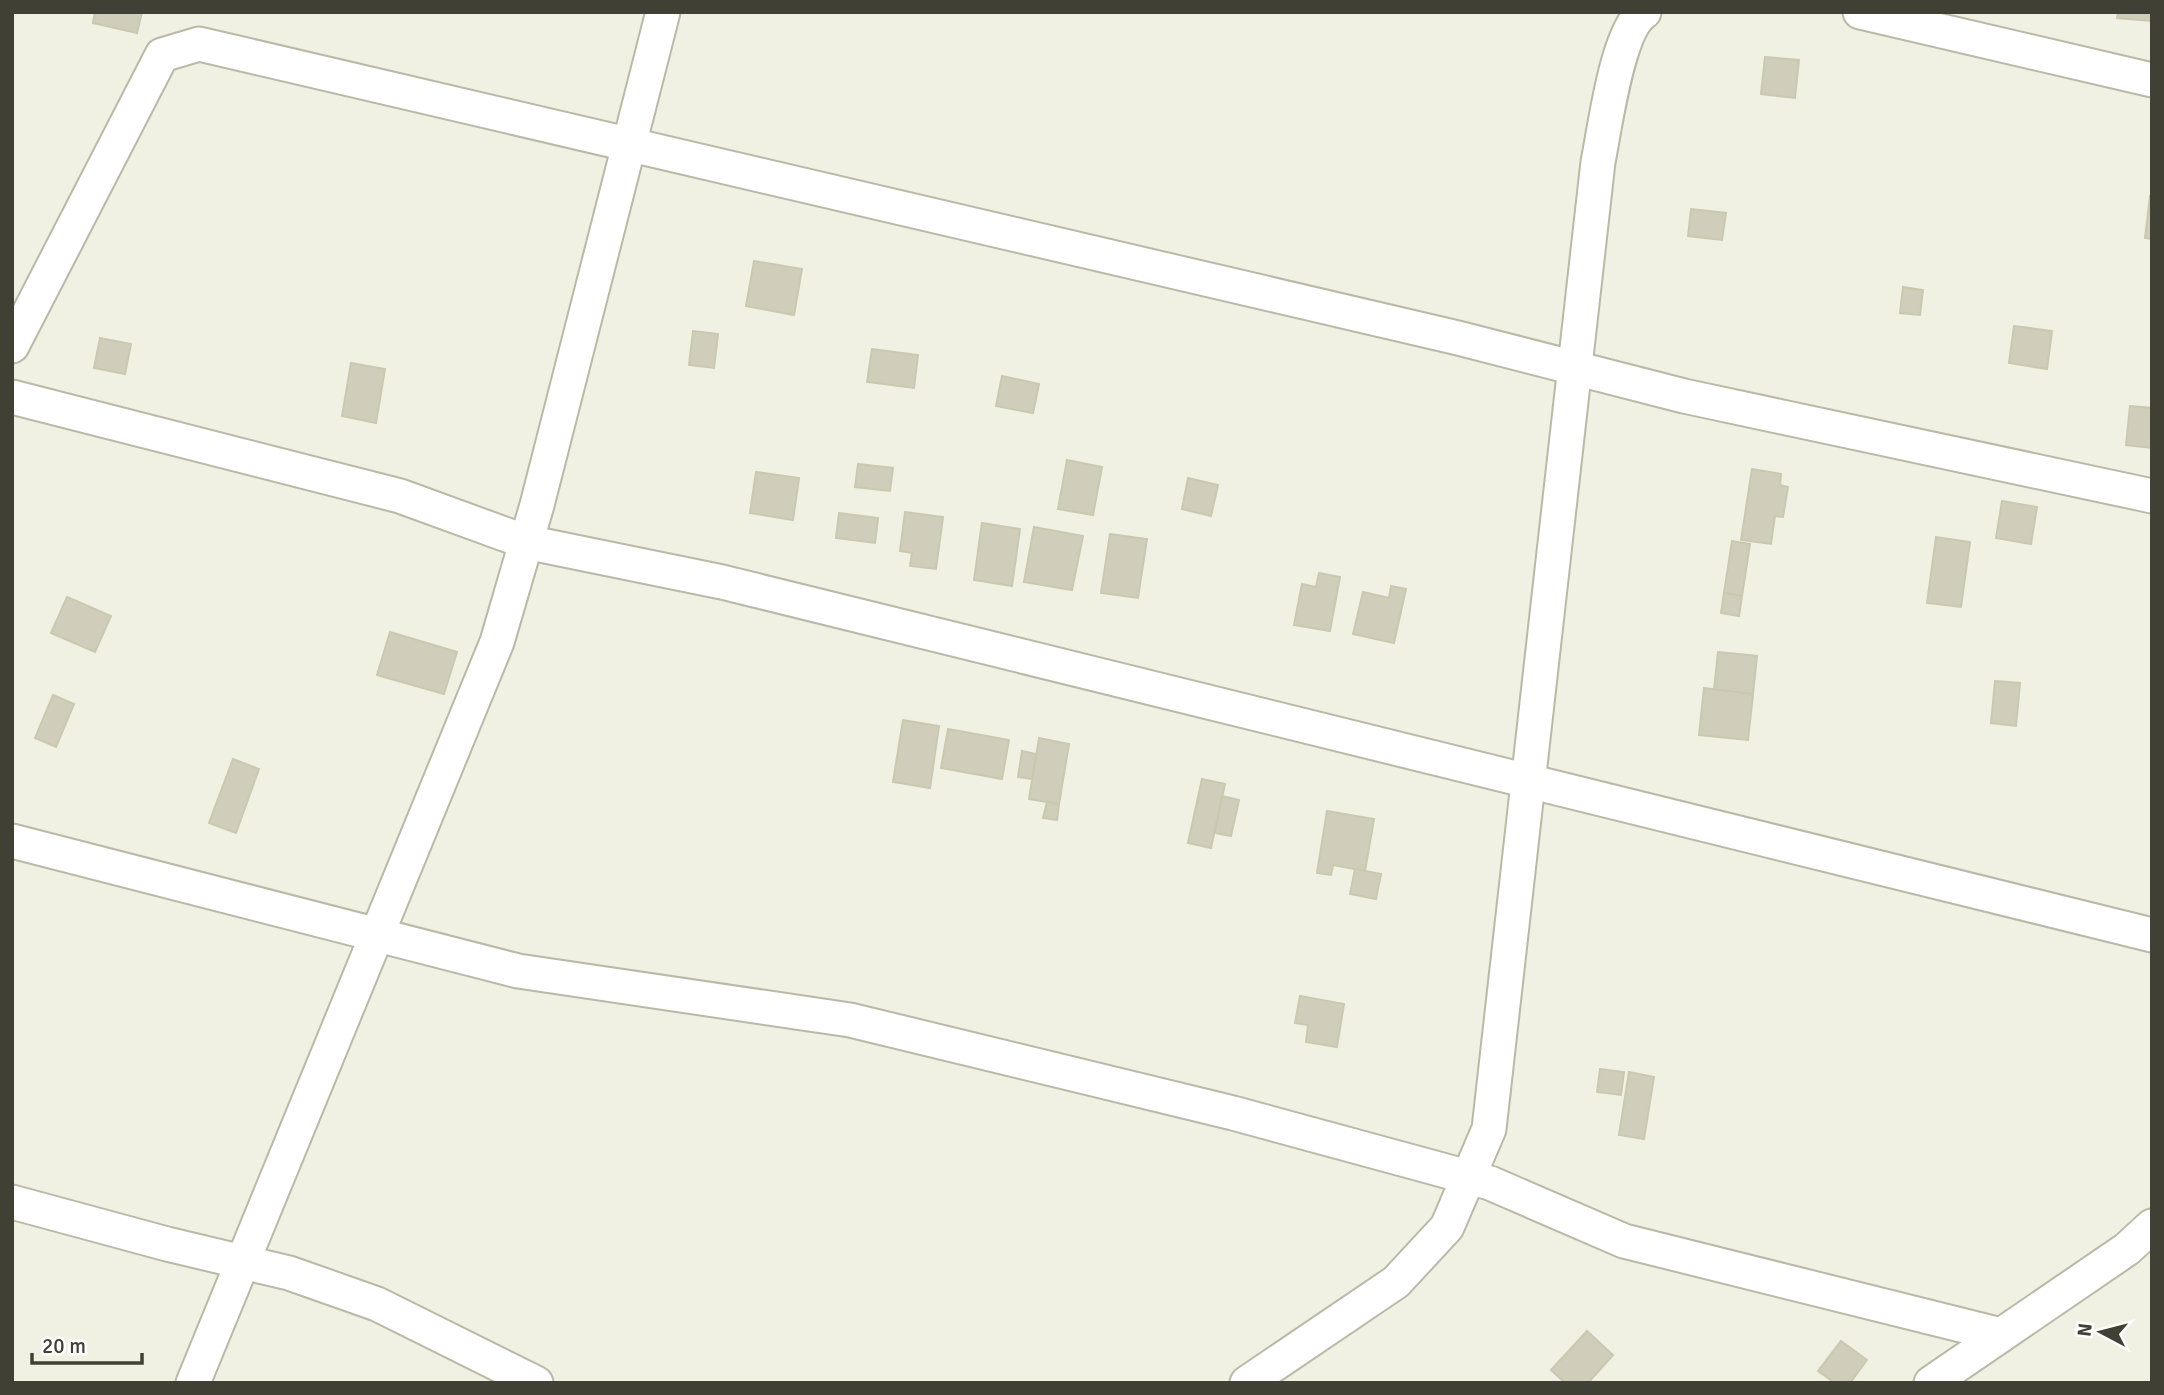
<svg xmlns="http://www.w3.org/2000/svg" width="2164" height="1395" font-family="Signika,sans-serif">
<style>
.building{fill:#d0ceba;stroke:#cac8ae;stroke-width:2}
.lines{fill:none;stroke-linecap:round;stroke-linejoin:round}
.minor-casing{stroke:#bab9a7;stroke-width:37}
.minor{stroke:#fff;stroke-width:33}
</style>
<rect width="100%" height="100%" fill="#f0f0e3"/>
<g class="building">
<path d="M95,12H142L137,33L93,23Z"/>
<path d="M2118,12H2152V21L2117,18Z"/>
<path d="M1765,57L1799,60L1795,98L1761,94Z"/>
<path d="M2150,196H2152V239L2145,238Z"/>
<path d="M1691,209L1726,213L1722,240L1688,236Z"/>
<path d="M754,261L802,269L794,315L746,306Z"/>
<path d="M1903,287L1923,290L1920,315L1900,313Z"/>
<path d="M2014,326L2052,331L2047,369L2009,363Z"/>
<path d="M693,331L718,334L714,368L689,365Z"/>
<path d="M100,338L131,344L125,374L94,368Z"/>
<path d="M872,349L918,355L914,388L867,382Z"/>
<path d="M351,363L385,369L376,423L342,416Z"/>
<path d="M1002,376L1039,384L1033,413L996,406Z"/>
<path d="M2130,406L2152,408V448L2126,445Z"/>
<path d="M1067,460L1102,467L1093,515L1058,509Z"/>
<path d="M858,464L893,468L890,491L855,487Z"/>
<path d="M1752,469L1781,474L1780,485L1788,487L1783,517L1775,516L1771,544L1741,540Z"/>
<path d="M756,472L799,478L793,520L750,513Z"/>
<path d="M1188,478L1218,485L1211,516L1182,509Z"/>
<path d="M2002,501L2037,507L2031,544L1996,538Z"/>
<path d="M905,512L943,517L936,569L910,566L912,553L900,551Z"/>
<path d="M839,513L878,518L875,543L836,538Z"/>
<path d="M982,523L1020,529L1012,586L974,580Z"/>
<path d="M1034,527L1083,536L1072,590L1024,582Z"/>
<path d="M1110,534L1147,539L1138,598L1101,593Z"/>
<path d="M1936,537L1970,542L1961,607L1927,603Z"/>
<path d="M1732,541L1750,544L1742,596L1724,593Z"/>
<path d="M1319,573L1340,577L1330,631L1294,625L1302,584L1316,587Z"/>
<path d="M1391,586L1406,589L1394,643L1353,634L1363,592L1389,598Z"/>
<path d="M1724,593L1742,596L1739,616L1721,613Z"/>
<path d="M67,597L111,616L95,652L51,633Z"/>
<path d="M390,632L457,652L444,694L377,675Z"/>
<path d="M1718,652L1757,656L1753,694L1714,690Z"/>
<path d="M1995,681L2020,683L2016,726L1991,723Z"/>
<path d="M1704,688L1753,694L1748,740L1699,735Z"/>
<path d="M53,695L74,704L56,747L35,738Z"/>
<path d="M903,720L939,726L930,788L893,782Z"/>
<path d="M948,729L1009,740L1002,779L941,768Z"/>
<path d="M1039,738L1069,744L1059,804L1029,799Z"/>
<path d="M1022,751L1036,754L1032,779L1018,777Z"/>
<path d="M233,759L259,769L236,833L209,823Z"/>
<path d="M1202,779L1225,784L1211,848L1188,843Z"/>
<path d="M1222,796L1239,800L1231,836L1215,833Z"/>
<path d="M1047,802L1059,804L1057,820L1043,818Z"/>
<path d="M1327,811L1374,819L1365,871L1333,865L1331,875L1317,873Z"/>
<path d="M1355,869L1381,874L1376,899L1350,894Z"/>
<path d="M1300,996L1344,1004L1337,1047L1306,1042L1308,1025L1295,1023Z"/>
<path d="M1600,1069L1624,1072L1621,1095L1597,1092Z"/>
<path d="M1629,1072L1654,1077L1644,1139L1619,1135Z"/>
<path d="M1587,1331L1613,1355L1588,1383H1565L1551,1370Z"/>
<path d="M1841,1341L1867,1360L1850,1383H1835L1818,1371Z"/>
</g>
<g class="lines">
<defs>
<g id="minor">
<path d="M1860,12L2152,80"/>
<path d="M12,346L162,55L199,44L1458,338L1684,396L2152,496"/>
<path d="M12,397L400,496L526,542L722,582L2152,935"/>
<path d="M12,841L518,971L850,1020L1233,1113L1490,1183L1624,1241L2001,1335"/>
<path d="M12,1202L167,1244L289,1273L377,1304L536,1383"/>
<path d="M193,1383L497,642L537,505L663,12"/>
<path d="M1247,1383L1396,1282L1447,1227L1489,1129L1598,162C1605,128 1617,30 1644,12"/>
<path d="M1931,1383L2127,1249L2152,1226"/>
</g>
</defs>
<use href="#minor" class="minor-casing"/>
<use href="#minor" class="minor"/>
</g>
<rect width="2164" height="1395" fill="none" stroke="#414034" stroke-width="28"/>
<g transform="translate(2101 1332) rotate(277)" stroke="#ffffff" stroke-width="5" paint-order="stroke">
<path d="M0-5L12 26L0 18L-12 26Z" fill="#414034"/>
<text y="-10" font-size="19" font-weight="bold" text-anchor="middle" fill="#414034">N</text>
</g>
<path d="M32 1353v10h110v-10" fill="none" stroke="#414034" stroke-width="3.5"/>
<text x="42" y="1353" font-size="21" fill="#414034" stroke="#ffffff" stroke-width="5" paint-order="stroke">20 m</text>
</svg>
